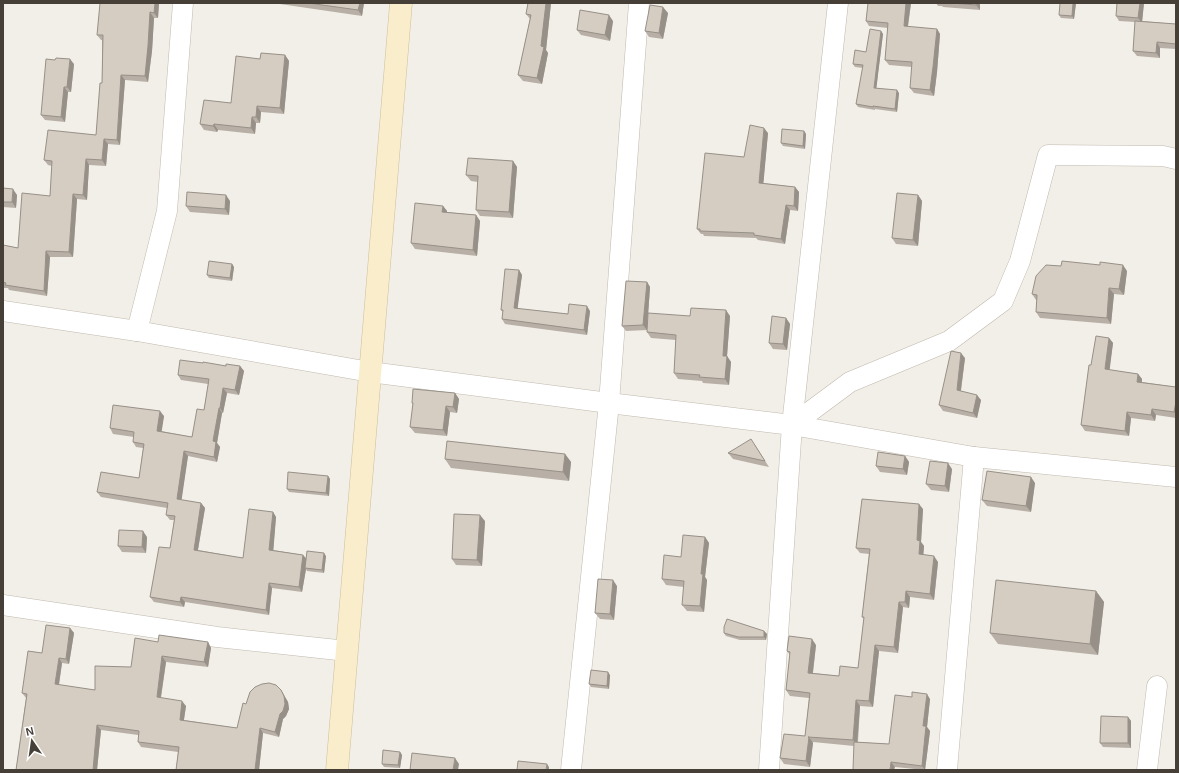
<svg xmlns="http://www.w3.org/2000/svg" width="1179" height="773" font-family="Helvetica,sans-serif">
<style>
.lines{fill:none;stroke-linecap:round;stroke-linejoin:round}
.street-casing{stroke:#c0b9ae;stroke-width:21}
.secondary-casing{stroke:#cebf9b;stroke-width:23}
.street{stroke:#fff;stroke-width:20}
.secondary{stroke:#faedcb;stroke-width:22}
.wall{fill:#b8b0a7}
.shaded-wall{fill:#969088}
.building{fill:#d6cdc2;stroke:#969088}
</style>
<rect width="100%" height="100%" fill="#f2efe8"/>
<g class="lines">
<defs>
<g id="street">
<path d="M3,311L137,331L370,372L609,403L792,425L974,457L1176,477"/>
<path d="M137,331L167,211L183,3"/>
<path d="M792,425L850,382L949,341L1003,301L1020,261L1048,155L1163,156L1176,159"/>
<path d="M3,605L217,637L347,651"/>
<path d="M571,770L609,403L639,3"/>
<path d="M769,770L792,425L838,3"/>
<path d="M947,770L974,457"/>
<path d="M1147,770L1157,686"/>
</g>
<path id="secondary" d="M337,770L401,3"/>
</defs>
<use href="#street" class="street-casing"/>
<use href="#secondary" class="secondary-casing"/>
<use href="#street" class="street"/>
<use href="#secondary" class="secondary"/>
</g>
<g class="wall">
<path d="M159,3L158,18H154L152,51L148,82L125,80L120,145L108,144L106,166L89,165L87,200L77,199L73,257H50L47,296L9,290L8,288H3V245L18,248L50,196L52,166L48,165L44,160L96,135L102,83V40H101L97,35Z"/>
<path d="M273,3H364L362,16Z"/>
<path d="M528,3H551L546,50L548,53L542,84L523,81L518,75L530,19L526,14Z"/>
<path d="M868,3H911L908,27L937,29L940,34L937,72L934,96L914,93L910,88L912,67L889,65L885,60L888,28L869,26L866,21Z"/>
<path d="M936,3H980V10L943,7L942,6H938Z"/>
<path d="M1076,3L1074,19L1061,18L1059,15Z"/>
<path d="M1117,3H1144L1142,21L1176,24V49L1160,48V58L1137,56L1133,51L1135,22L1119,21L1116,16Z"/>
<path d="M668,13L663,39L649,37L645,31Z"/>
<path d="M613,21L610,41L581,35L577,30Z"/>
<path d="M881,31L883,34L876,89L899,93L897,112L875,109V110L858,107L856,104L863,68L855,67L853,64L866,52Z"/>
<path d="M285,55L289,61L284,114L261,112L260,123H256L255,134L218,130L217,132L204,130L200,124L231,103L260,59Z"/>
<path d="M74,64L71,92H68L65,122L45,120L41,115Z"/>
<path d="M804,131L806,134L805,149L783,146L781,143Z"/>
<path d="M768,133L763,183L795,187L799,192L798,211L790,210L785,244L758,240L756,238L704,236L703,234H701L697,229L744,157Z"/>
<path d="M513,161L517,167L513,218L480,216L476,210L478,182L471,181L466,175Z"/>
<path d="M3,188L17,195L16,208L3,207Z"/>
<path d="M918,195L922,201L918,246L896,244L892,238Z"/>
<path d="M230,201L229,215L190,212L186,206Z"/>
<path d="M443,206L447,211V212L476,215L480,221L477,256L415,249L411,243Z"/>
<path d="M232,264L234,267L232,281L209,278L207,275Z"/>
<path d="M519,270L522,275L517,309L568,314L590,311L587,335L505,324L502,319L503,312L501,310Z"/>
<path d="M1127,271L1124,295L1114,294L1111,324L1040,318L1036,312L1037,300H1036L1032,294Z"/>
<path d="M647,282L650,287L647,330L626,331L622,326Z"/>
<path d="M690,316H730L727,356L731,362L729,385L703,383L702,381L678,379L674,373L676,340L651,338L647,332Z"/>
<path d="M786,318L790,324L787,350L773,349L769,343Z"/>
<path d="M1109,338L1113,343L1109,370L1138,374L1142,379V382L1176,387V418L1156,415L1155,421L1131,418L1129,436L1085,431L1081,425L1091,365Z"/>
<path d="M965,358L961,391L981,400L977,418L943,411L939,405Z"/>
<path d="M226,366H240L244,371L239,395L227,393L223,413H222L217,443L220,447L217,462L188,456L181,500L201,503L205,508L198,550L243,558L273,512L276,517L273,550L303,555L306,558L326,556L324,573L307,571L306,569L302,592L272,588L269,615L185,602L184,607L154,602L150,597L170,548L174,520H170L166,515L167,508L101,497L97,492L139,478L143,448L136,447L133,442L134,437L113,434L110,428L164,416L161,431L192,437L204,410L208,384L181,380L178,375Z"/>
<path d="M455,393L459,399L457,413L450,412L447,436L415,433L410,427L413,405L412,403Z"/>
<path d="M755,445L769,467L733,459L728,453Z"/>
<path d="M565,454L571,462L569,481L451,468L445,459Z"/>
<path d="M905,456L909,462L907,475L880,472L876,466Z"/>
<path d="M952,469L949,492L931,490L926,484Z"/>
<path d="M328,476L330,479L329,496L289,492L287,489Z"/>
<path d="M1035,483L1031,512L987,506L982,500Z"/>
<path d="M923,509L921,542L924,546L923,555L938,562L934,600L910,597L909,608L903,607L898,653L879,651L873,707L860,706L858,742L889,744L912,697L930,699L927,727L930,731L925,770L895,767L854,746L813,742L810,767L784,764L780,758L805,736L809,698L790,696L786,690L790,655L787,651L816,645L813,673L839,676L858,668L864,619L862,617L869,554L860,553L856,548Z"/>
<path d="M485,521L482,566L456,565L452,559Z"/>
<path d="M147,537L146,553L122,552L118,546Z"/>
<path d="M705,537L709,543L705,577L707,580L704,612L687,611L682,605L684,587L666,585L662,579L681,557Z"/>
<path d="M617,586L614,620L600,619L595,613Z"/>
<path d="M1096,591L1104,602L1098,655L998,644L990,633Z"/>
<path d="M70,628L74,633L69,664L62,663L59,685L95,690L131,667L158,642H208L211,648L208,667L166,662L161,698L186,706L184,720L237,728L246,704L281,690L288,702L289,709L286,716L283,719L279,737L263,733L259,770H176L178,752L141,747L138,742V735L101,730L97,770H16L26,698L22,693L42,653Z"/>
<path d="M764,631L767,634L766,640H740L726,636L724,633Z"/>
<path d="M610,675L609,689L591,687L589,684Z"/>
<path d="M1128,717L1131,721V748L1103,747L1100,743Z"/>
<path d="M400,752L402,755L400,768L384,767L382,764Z"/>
</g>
<g class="shaded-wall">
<path d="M155,3H159L158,18L154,13Z"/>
<path d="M360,3H364L362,16L358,10Z"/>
<path d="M546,3H551L546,50L548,53L542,84L537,78Z"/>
<path d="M906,3H911L907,31L904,26Z"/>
<path d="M976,3H980V10L976,5Z"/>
<path d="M1073,3H1076L1074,19L1072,16Z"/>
<path d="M1140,3H1144L1142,23L1138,18Z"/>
<path d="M663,7L668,13L663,39L659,33Z"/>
<path d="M150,12L154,18L152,51L148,82L145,76Z"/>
<path d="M609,15L613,21L610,41L605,35Z"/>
<path d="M937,29L940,34L937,72L934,96L930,90Z"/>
<path d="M881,31L883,34L876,91L874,88Z"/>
<path d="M1157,42L1160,48V58L1156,53Z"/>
<path d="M285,55L289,61L284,114L280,108Z"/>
<path d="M70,59L74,64L71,92L67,87Z"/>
<path d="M121,75L125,80L120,145L117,140Z"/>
<path d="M64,87L68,92L65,122L61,117Z"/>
<path d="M897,90L899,93L897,112L895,109Z"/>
<path d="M257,106L261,112L260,123L256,117Z"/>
<path d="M252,117L256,123L255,134L251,128Z"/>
<path d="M214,124L218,130L217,132L213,126Z"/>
<path d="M764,128L768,133L763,188L759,183Z"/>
<path d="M804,131L806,134L805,149L803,146Z"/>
<path d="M104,139L108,144L106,166L102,160Z"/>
<path d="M86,159L89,165L87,200L83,195Z"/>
<path d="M513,161L517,167L513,218L509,212Z"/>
<path d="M795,187L799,192L798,211L794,206Z"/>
<path d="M13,189L17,195L16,208L12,202Z"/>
<path d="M73,194L77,199L73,257L69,252Z"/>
<path d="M226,195L230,201L229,215L225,209Z"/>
<path d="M918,195L922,201L918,246L913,240Z"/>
<path d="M786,205L790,210L785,244L781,239Z"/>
<path d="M443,206L447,211L446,218L442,212Z"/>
<path d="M476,215L480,221L477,256L473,250Z"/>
<path d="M46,251L50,257L47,296L44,291Z"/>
<path d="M232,264L234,267L232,281L230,278Z"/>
<path d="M1123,265L1127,271L1124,295L1119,289Z"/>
<path d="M519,270L522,275L517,313L514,308Z"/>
<path d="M647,282L650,287L647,330L643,325Z"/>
<path d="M1109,288L1114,294L1111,324L1107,318Z"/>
<path d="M587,306L590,311L587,335L584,330Z"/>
<path d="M726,310L730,316L727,356L731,362L729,385L725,379L723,356Z"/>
<path d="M786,318L790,324L787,350L783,344Z"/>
<path d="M1109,338L1113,343L1109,375L1105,369Z"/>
<path d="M961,353L965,358L960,396L957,390Z"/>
<path d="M240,366L244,371L239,395L235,390Z"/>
<path d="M1138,374L1142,379L1141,387L1137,382Z"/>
<path d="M223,388L227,393L223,413L220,408Z"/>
<path d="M455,393L459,399L457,413L453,407Z"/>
<path d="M977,395L981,400L977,418L973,413Z"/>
<path d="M1176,402V415L1174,412Z"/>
<path d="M446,406L450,412L447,436L443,430Z"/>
<path d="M219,408L222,413L217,443L220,447L217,462L214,457L213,441Z"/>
<path d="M1152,409L1156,415L1155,421L1151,415Z"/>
<path d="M160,411L164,416L161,436L157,431Z"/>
<path d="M1127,412L1131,418L1129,436L1125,431Z"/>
<path d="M184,451L188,456L181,504L177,499Z"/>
<path d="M565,454L571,462L569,481L563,472Z"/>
<path d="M905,456L909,462L907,475L903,469Z"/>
<path d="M948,463L952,469L949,492L945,486Z"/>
<path d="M328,476L330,479L329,496L326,493Z"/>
<path d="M1031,477L1035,483L1031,512L1026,506Z"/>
<path d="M201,503L205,508L197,555L194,550Z"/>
<path d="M919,504L923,509L921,542L924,546L923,560L919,554L917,540Z"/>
<path d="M273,512L276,517L273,555L269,550Z"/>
<path d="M480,515L485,521L482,566L477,560Z"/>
<path d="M143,531L147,537L146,553L142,547Z"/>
<path d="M705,537L709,543L705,577L707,580L704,612L700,606L701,574Z"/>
<path d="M324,553L326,556L324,573L322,570Z"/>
<path d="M303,555L307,560L305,568L306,569L302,592L299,587Z"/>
<path d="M934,556L938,562L934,600L930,594Z"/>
<path d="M613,580L617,586L614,620L610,614Z"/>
<path d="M269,583L272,588L269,615L266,610Z"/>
<path d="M906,591L910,597L909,608L905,602Z"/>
<path d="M1096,591L1104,602L1098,655L1090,644Z"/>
<path d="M181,597L185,602L184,607L180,602Z"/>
<path d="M899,602L903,607L898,653L894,647Z"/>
<path d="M70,628L74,633L69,664L66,659Z"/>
<path d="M764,631L767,634L766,640L764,637Z"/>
<path d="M812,639L816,645L812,679L808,673Z"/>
<path d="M208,642L211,648L208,667L204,662Z"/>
<path d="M875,645L879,651L873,707L869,701Z"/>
<path d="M162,656L166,662L160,702L157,697Z"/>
<path d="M59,658L62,663L58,690L55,684Z"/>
<path d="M608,672L610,675L609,689L607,686Z"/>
<path d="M281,690L288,702L289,709L286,716L283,719L279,737L275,732Z"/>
<path d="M927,694L930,699L927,727L930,731L925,770L922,766L923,726Z"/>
<path d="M856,700L860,706L857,746L853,740Z"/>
<path d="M182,701L186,706L183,725L180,720Z"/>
<path d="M1128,717L1131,721V748L1128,743Z"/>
<path d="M97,725L101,730L97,770H93Z"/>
<path d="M260,728L263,733L259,770H255Z"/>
<path d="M809,737L813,743L810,767L806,761Z"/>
<path d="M400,752L402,755L400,768L398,765Z"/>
<path d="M455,758L459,764L458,770H453Z"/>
<path d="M891,762L895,767L894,770H890Z"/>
<path d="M547,764L549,767V770H546Z"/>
</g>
<g class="building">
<path d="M100,3H155L154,13L150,12L148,46L145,76L121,75L117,140L104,139L102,160L86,159L83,195L73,194L69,252L46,251L44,291L5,285L6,283L3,282V245L18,248L22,193L50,196L52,161L44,160L48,130L96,135L100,83H102L103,35H97Z"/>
<path d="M308,3H360L358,10Z"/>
<path d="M528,3H546L541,46L544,47L537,78L518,75L531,15L526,14Z"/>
<path d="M868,3H906L904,26L937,29L933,67L930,90L910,88L912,62L885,60L888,23L866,21Z"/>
<path d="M952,3H976V5Z"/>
<path d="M1060,3H1073L1072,16L1059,15Z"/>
<path d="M1117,3H1140L1138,18L1116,16Z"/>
<path d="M650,5L663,7L659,33L645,31Z"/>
<path d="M580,10L609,15L605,35L577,30Z"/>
<path d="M1135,21L1176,24V44L1157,42L1156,53L1133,51Z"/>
<path d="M870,29L881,31L874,88L897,90L895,109L873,106V107L856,104L863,65L853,64L855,50L866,52Z"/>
<path d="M261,53L285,55L280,108L257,106L256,117H252L251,128L214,124L213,126L200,124L204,100L231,103L236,56L260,59Z"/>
<path d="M56,58L70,59L67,87H64L61,117L41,115L46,59L55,60Z"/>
<path d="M750,125L764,128L759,183L795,187L794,206L786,205L781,239L754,235V233L700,231V229H697L705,153L744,157Z"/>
<path d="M782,129L804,131L803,146L781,143Z"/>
<path d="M468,158L513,161L509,212L476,210L478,176L466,175Z"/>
<path d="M3,188L13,189L12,202H3Z"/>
<path d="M187,192L226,195L225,209L186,206Z"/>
<path d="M897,193L918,195L913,240L892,238Z"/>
<path d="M415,203L443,206L442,212L476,215L473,250L411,243Z"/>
<path d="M209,261L232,264L230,278L207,275Z"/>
<path d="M1062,261L1100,265V262L1123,265L1119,289L1109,288L1107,318L1036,312L1037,295L1032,294L1036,276L1046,265L1061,266Z"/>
<path d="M505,269L519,270L514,308L568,314L569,304L587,306L584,330L502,319L503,310H501Z"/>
<path d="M626,281L647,282L643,325L622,326Z"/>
<path d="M691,308L726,310L723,356H727L725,379L699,377L700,375L674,373L676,335L647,332L648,313L690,316Z"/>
<path d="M772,316L786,318L783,344L769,343Z"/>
<path d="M1096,336L1109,338L1105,369L1138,374L1137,382L1176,387V402L1174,412L1152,409L1151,415L1127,412L1125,431L1081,425L1089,365H1091Z"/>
<path d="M951,351L961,353L957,390L977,395L973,413L939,405Z"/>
<path d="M180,360L203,363V362L226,366V364L240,366L235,390L223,388L220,408H219L213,441L216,442L214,457L184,451L177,499L201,503L194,550L243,558L249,509L273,512L269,550L303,555L299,587L269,583L266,610L181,597L180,602L150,597L159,547L170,548L175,516L166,515L168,503L97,492L101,472L139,478L144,444L133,442L134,432L110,428L113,405L160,411L157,431L192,437L197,409L204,410L209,379L178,375Z"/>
<path d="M413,389L455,393L453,407L446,406L443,430L410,427L413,403H412Z"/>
<path d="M751,439L765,461L728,453Z"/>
<path d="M447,441L565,454L563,472L445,459Z"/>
<path d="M878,452L905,456L903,469L876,466Z"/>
<path d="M930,461L948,463L945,486L926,484Z"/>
<path d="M987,471L1031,477L1026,506L982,500Z"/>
<path d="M288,472L328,476L326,493L287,489Z"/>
<path d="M862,499L919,504L917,540L920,541L919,554L934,556L930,594L906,591L905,602H899L894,647L875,645L869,701L856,700L853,740L808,737H809L806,761L780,758L784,734L805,736L810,693L786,690L790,652L787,651L789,636L812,639L808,673L839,676L840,666L858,668L864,617H862L870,549L856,548Z"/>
<path d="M454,514L480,515L477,560L452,559Z"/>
<path d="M119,530L143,531L142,547L118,546Z"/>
<path d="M683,535L705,537L701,574H703L700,606L682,605L684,581L662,579L664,555L681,557Z"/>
<path d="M307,551L324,553L322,570L305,568Z"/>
<path d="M598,579L613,580L610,614L595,613Z"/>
<path d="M996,580L1096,591L1090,644L990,633Z"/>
<path d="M727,619L764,631V637H738L724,633V627Z"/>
<path d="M46,625L70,628L66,659L59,658L55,684L95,690V666L131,667L135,638L158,642L159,635L208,642L204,662L162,656L157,697L182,701L180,720L237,728L243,703L246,704L250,692L255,687L262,684L269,683L276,685L281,690L284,696L285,704L283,711L280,714L275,732L260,728L255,770H176L179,747L138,742L139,731L97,725L93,770H16L27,694L22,693L28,651L42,653Z"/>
<path d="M591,670L608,672L607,686L589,684Z"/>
<path d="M912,692L927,694L923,726H926L922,766L891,762L890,770H853L854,742L889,744L895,695L912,697Z"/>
<path d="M1101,716L1128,717V743H1100Z"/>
<path d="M383,750L400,752L398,765L382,764Z"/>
<path d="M412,753L455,758L453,770H410Z"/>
<path d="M518,761L547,764L546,770H517Z"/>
</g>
<rect width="1179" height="773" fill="none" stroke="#453f37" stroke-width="8"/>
<g transform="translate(32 741) rotate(347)" stroke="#ffffff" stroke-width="3" paint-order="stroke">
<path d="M0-3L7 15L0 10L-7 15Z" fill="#453f37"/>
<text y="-6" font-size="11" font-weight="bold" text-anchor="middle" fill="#453f37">N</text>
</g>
</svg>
